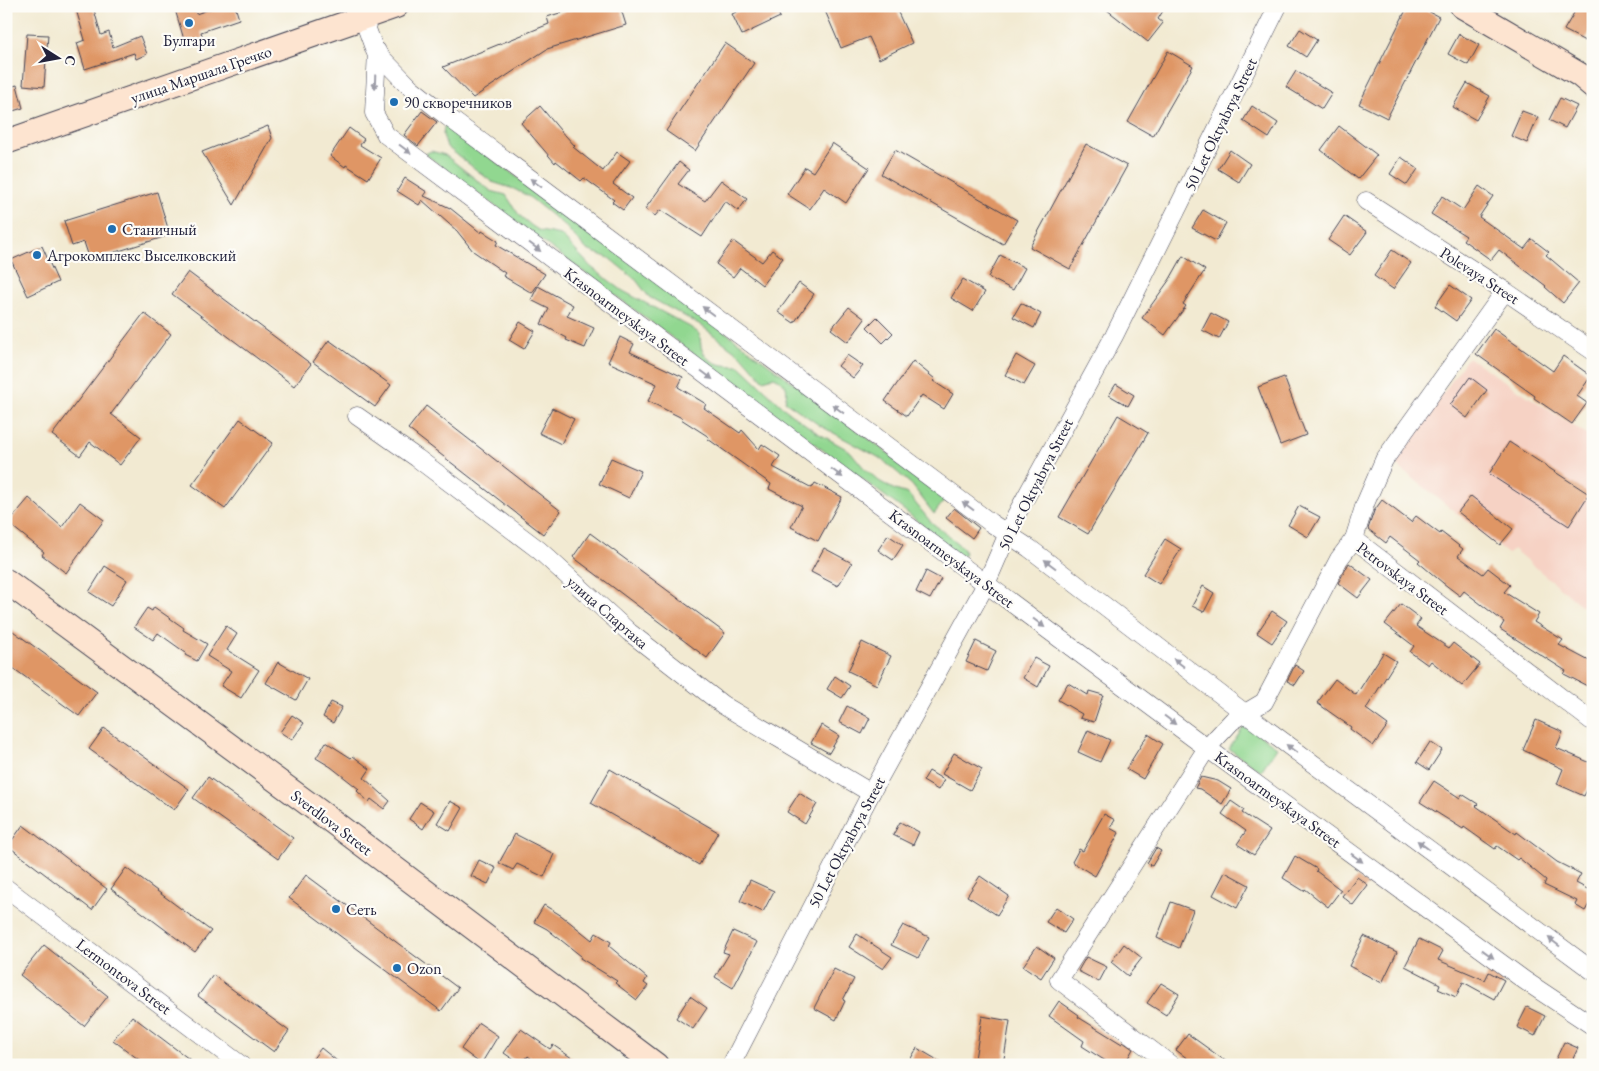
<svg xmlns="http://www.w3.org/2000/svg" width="1599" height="1071" font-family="'EB Garamond',serif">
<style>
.built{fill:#f6d2c4}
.green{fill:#91d790;stroke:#5a7c66}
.building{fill:#df9665}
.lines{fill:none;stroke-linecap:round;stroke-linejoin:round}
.minor-casing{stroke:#414052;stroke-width:19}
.secondary-casing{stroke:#414052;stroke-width:26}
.minor{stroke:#fff;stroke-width:18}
.secondary{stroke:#fde4d0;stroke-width:24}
.oneway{fill:#9c9ca7}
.poi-dot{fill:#1f6fb2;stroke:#fdfcf7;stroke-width:2}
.labels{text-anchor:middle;stroke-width:4.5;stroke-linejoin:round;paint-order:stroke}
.poi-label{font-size:16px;fill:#22223b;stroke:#fdfcf7;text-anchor:start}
.street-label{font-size:16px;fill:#22223b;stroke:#fdfcf7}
</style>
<rect width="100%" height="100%" fill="#fdfcf7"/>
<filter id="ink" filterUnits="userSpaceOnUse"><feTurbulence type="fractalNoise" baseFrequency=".02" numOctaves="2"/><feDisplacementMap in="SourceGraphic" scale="10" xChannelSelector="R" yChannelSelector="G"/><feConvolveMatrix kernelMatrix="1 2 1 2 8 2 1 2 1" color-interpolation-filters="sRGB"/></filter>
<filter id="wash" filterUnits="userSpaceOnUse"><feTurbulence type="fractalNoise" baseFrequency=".0096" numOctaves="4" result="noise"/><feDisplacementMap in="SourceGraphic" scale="20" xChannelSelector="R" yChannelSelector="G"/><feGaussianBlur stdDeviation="1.12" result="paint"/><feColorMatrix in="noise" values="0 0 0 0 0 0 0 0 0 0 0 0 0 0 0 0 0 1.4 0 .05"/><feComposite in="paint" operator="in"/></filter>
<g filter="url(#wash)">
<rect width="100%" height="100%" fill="#f2ead2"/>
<path class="built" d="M1468,357L1593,439V615L1513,549L1508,554L1395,464Z"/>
<g class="green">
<path d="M447,125L947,497L934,514L912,485L891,467L878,457L819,425L785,401C789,387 786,383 774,377L763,380L743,357L699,324L649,297L636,280L609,258L587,250L565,226L528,196L514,189L492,182L447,147L443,135L444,127Z"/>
<path d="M431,151L445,155L491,191L506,195L519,215L532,226L540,231L561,235L591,267L623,291L690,327C692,329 697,331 699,334C701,338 700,345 702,350C709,365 725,366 740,366L786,410L816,432L850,451L864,468L879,481L895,490L908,494L930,521L963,548L965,553L963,556L958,555L905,511L425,154Z"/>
<path d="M1245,725L1277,747L1261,771L1229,749Z"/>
</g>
<g id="blocks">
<g class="building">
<path d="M75,6H93L101,35L109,32L113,47L140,36L147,54L136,59L134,53L85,69L77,43L85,40Z"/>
<path d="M174,6H193L196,14L218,6H235L239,19L201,32L203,38L185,43Z"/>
<path d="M582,6H620L626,25L547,49L473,98L443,67L549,24L547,17Z"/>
<path d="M748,6H775L780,17L742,35L732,14Z"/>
<path d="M823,6H895L912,43L879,59L869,37L841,48Z"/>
<path d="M1102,6H1166L1158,19L1163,23L1148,42Z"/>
<path d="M1408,6H1419L1439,17L1387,118L1359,104Z"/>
<path d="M1578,6H1593V27L1585,41L1564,30Z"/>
<path d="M1300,29L1317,40L1306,57L1289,46Z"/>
<path d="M27,34L48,35L44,87L23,85Z"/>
<path d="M1459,34L1479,45L1468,65L1448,54Z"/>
<path d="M725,43L754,63L695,151L666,131Z"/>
<path d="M1168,51L1193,66L1153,136L1128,122Z"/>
<path d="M1296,71L1332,93L1322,109L1286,87Z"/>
<path d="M1467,83L1490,96L1476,120L1453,107Z"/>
<path d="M17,85L23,108L6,113V88Z"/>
<path d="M1560,98L1577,106L1565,128L1549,120Z"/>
<path d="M540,106L565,136V135L575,146L573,147L603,171L617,152L630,161L613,184L632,198L623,210L612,202L614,200L584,178L581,181L556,161L555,163L521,123Z"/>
<path d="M1252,106L1278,123L1269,138L1243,121Z"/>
<path d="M422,111L437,122L418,146L404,135Z"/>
<path d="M1522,111L1538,117L1527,143L1511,136Z"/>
<path d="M268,126L272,138L234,205L202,152Z"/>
<path d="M1339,126L1377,155L1358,179L1321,150Z"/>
<path d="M349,128L364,139L360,145L381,158L368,179L346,165L345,167L330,156Z"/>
<path d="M832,143L869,168L846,203L824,188L810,209L787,194L805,167L813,172Z"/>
<path d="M1086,144L1127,166L1070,269L1030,247Z"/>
<path d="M895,150L1017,220L1003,244L881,174Z"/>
<path d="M1230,150L1250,164L1239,182L1218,169Z"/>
<path d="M1401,157L1418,169L1407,185L1390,174Z"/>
<path d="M679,162L689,170L678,184L705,201L721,180L747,199L738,211L725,201L702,237L660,210L655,216L645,209Z"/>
<path d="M405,178L427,192L424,196L450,208L481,233L482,231L498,241L496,245L545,274L532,293L503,276L505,273L473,251L457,231L422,200L419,205L397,191Z"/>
<path d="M1479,186L1493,196L1479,217L1524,249L1532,239L1549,252L1546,255L1579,283L1563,303L1545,287L1546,286L1499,250L1491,260L1463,240L1466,236L1431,214L1442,196L1463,210Z"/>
<path d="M157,192L170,235L90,260L84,242L72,246L64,221Z"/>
<path d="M1203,210L1226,223L1216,241L1192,228Z"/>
<path d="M1344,216L1367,232L1350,255L1328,240Z"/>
<path d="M733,241L762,262L772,250L783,258L762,285L740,268L733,277L716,264Z"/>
<path d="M42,246L58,282L28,296L11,260Z"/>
<path d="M1392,250L1411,263L1393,289L1374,276Z"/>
<path d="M1000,255L1025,268L1013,290L988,277Z"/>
<path d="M1183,256L1205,270L1183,304L1186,306L1165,335L1142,318L1170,279Z"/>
<path d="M188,272L311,364L294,386L172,294Z"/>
<path d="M963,279L985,292L973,311L951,298Z"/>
<path d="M799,283L814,294L794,323L778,312Z"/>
<path d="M1450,285L1471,300L1456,321L1435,306Z"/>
<path d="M538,286L573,305L567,316L594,328L585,348L566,340L567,338L541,324L549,309L531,300Z"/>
<path d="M1021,303L1041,314L1034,328L1013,317Z"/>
<path d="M849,307L865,319L848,342L831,329Z"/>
<path d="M144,313L171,334L111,414L141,437L120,465L90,442L80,456L52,435Z"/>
<path d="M1211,313L1228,322L1219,339L1202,330Z"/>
<path d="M877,317L893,333L883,343L867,327Z"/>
<path d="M520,322L535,331L524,349L509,340Z"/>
<path d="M1494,329L1553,371L1563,356L1591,376L1577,396L1587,403L1572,424L1534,398L1535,396L1476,354Z"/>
<path d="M620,337L634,344L630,352L683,377L678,387L706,404L704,408L740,433L742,430L759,449L762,444L780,456L773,467L812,488L815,483L842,497L818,541L791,527L802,506L769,489L771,484L708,439L709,437L681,419L682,418L648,401L657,384L608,362Z"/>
<path d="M329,340L391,385L375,407L313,362Z"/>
<path d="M847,355L863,366L853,378L838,366Z"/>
<path d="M1016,355L1035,366L1024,385L1005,375Z"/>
<path d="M913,361L935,379L933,381L953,394L944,409L922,395L907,416L885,401Z"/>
<path d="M1284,377L1306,435L1280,445L1258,387Z"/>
<path d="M1470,377L1487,390L1467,418L1450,405Z"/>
<path d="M1116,384L1134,395L1128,406L1109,395Z"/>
<path d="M426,406L561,511L543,534L408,429Z"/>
<path d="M552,408L574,419L561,444L539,433Z"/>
<path d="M1118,415L1148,433L1088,534L1059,517Z"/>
<path d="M240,419L273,443L225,509L192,485Z"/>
<path d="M1509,442L1589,494L1569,526L1489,474Z"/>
<path d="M611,458L641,471L629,498L599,484Z"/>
<path d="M1471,496L1513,529L1500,545L1458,512Z"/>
<path d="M29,498L62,527L80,502L104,520L66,573L42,555L44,552L8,523Z"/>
<path d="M1382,500L1411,522L1416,516L1440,534L1441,532L1463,549L1458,556L1483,574L1488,568L1510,585L1504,592L1539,614L1534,622L1563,640L1559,645L1593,663V689L1564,674L1566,671L1500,629L1504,622L1464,591L1460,596L1443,583L1418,562L1420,560L1390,537L1386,543L1368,529L1374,511Z"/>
<path d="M1299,506L1320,517L1308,537L1288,525Z"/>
<path d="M954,508L979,528L972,538L946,518Z"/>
<path d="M590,533L725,633L707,658L573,557Z"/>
<path d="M888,535L903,545L893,560L878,550Z"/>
<path d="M1165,539L1181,549L1159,584L1143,574Z"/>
<path d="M824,548L852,563L838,586L811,572Z"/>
<path d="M1349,563L1372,580L1358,598L1338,583Z"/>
<path d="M105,566L127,580L111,606L89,592Z"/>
<path d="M926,571L941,579L930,599L916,592Z"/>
<path d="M1203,586L1214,593L1204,612L1192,606Z"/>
<path d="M1401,604L1421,619L1416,626L1449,648L1453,643L1480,664L1462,686L1431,661L1428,665L1410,652L1414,646L1385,624Z"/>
<path d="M154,607L184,628L183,630L207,644L197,661L185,655L186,653L158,633L153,640L134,627L147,608L152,611Z"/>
<path d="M1272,611L1287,621L1272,643L1257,633Z"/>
<path d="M6,626L97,692L79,716L6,663Z"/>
<path d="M226,626L237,634L227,650L259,670L241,698L221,686L231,671L207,656Z"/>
<path d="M976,641L996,651L987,671L966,662Z"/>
<path d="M862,642L891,656L877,685L848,671Z"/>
<path d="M1383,653L1396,661L1366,709L1388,725L1373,746L1350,729L1351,727L1317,703L1335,679L1356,695Z"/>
<path d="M1034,658L1049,666L1038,687L1023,678Z"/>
<path d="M278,662L308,679L296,700L266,683Z"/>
<path d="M1295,665L1304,671L1295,685L1287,681Z"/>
<path d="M835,676L850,686L842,698L827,689Z"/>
<path d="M1068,683L1088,695L1089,691L1103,695L1094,722L1080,718L1082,714L1058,700Z"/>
<path d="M331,702L342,707L333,723L323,717Z"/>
<path d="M847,706L870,718L862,734L839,722Z"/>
<path d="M292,715L304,723L292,740L280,732Z"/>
<path d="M1536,720L1563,732L1556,748L1593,764V778L1584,796L1557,784L1563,769L1523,750Z"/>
<path d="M821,725L839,736L829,753L811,743Z"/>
<path d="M104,728L189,789L174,810L89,749Z"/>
<path d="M1088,730L1110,740L1100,762L1078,752Z"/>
<path d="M1148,734L1163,744L1143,779L1126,769Z"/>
<path d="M326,742L351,758L353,756L370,769L364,778L390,801L384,809L371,799L369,802L357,791L359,789L331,767L316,758Z"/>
<path d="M1430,742L1442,750L1429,770L1417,762Z"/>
<path d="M954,753L982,769L970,790L942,774Z"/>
<path d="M610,769L718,832L699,865L591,803Z"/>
<path d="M929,771L944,780L938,790L923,781Z"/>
<path d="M208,777L293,838L278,859L193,798Z"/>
<path d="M1201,777L1218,781L1231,789L1222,804L1200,789L1195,788Z"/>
<path d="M1434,781L1460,798L1462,794L1478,804L1476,806L1516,834L1517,832L1557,862L1581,874L1576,883L1593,892V897L1585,911L1575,905L1577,901L1544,885L1546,880L1519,858L1517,860L1497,846L1495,849L1464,827L1463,829L1420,802Z"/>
<path d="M799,793L817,804L805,824L787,812Z"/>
<path d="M450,801L463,808L450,831L437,823Z"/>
<path d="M1231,801L1244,810L1242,813L1270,831L1254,855L1237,844L1246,831L1222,814Z"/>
<path d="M420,802L434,811L423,829L409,819Z"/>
<path d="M1104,814L1115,820L1110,828L1119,833L1095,876L1072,862L1079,849L1083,851Z"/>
<path d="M900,822L919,832L913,845L893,835Z"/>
<path d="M23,825L107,889L92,910L8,846Z"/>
<path d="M515,834L554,854L544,877L517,864L513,870L499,863Z"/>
<path d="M1156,848L1161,851L1152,866L1147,863Z"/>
<path d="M1295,856L1317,869L1316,871L1341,890L1328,907L1305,889L1304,891L1283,878Z"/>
<path d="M479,860L496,868L488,884L471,876Z"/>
<path d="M126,868L211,931L195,952L111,889Z"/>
<path d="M1225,872L1249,885L1237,908L1213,895Z"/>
<path d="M306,875L458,988L441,1011L289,898Z"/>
<path d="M980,876L1009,896L997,915L967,896Z"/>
<path d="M1357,877L1368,885L1353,905L1342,896Z"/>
<path d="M750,880L774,891L763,912L740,901Z"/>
<path d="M1171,902L1193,910L1179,948L1157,938Z"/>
<path d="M544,905L562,916L592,940L596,933L611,942L609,946L647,978L644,983L648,986L637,1000L615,983L617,981L580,958L581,956L547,929L534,922Z"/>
<path d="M1056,907L1073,919L1064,933L1046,922Z"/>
<path d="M903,925L929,937L918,958L891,945Z"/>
<path d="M733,931L757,942L733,988L715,977L729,954L723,952Z"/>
<path d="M857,934L892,957L883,969L849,947Z"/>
<path d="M1364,936L1397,952L1382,983L1349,966Z"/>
<path d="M1419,939L1443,951L1438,960L1485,980L1489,972L1504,980L1494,999L1463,982L1456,997L1438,989L1440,984L1405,966Z"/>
<path d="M1124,944L1142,958L1128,976L1111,962Z"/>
<path d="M44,945L108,996L84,1026L20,975Z"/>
<path d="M1037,946L1054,958L1041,978L1023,966Z"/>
<path d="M1086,957L1107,967L1099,982L1078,971Z"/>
<path d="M834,969L854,979L843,1000L845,1001L836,1020L814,1008Z"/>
<path d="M213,975L289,1031L274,1052L198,996Z"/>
<path d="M1161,983L1179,994L1166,1015L1147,1003Z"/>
<path d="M690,996L707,1008L693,1029L676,1018Z"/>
<path d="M1059,1001L1079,1015L1078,1017L1122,1044L1123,1042L1133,1049L1124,1065H1112L1082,1046L1084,1041L1049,1016Z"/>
<path d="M1527,1007L1545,1016L1535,1036L1517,1027Z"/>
<path d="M132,1016L197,1065H146L113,1040Z"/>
<path d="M982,1016L1010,1021L1003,1065H974Z"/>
<path d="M479,1023L498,1036L481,1064L461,1049Z"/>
<path d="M521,1029L550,1049L553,1045L582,1065H540L528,1056L527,1058L526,1057L520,1064L504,1053Z"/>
<path d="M1188,1034L1231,1065H1196L1176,1050Z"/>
<path d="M1564,1042L1578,1048L1570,1065H1563L1555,1061Z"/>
<path d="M321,1048L342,1065H308Z"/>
<path d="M917,1048L946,1065H907Z"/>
</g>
</g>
</g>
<g filter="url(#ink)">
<use href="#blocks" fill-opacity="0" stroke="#414052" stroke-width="1"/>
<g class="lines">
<defs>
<g id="minor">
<path d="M363,18L375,51L411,88L444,114L991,523L1029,548L1246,714L1593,971"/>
<path d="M377,51L374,113L386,135L962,566L1207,748L1524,980L1593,1026"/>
<path d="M1366,201L1505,291L1593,351"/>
<path d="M357,416L417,458L539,550L629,632L723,705L871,793"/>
<path d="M1354,539L1365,504L1384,460L1505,291"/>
<path d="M6,888L241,1065"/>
<path d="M731,1065L871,793L986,584L1016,515L1114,336L1278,6"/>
<path d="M1171,1065L1059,980L1207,748L1232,721L1264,702L1339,559L1354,539L1593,722"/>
</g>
<g id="secondary">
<path d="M1462,6L1580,75L1593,86"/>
<path d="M6,142L396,6"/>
<path d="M6,581L325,816L656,1065"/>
</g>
</defs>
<use href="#minor" class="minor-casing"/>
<use href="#secondary" class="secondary-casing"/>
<use href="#minor" class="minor"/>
<use href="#secondary" class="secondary"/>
</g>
<defs><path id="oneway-solid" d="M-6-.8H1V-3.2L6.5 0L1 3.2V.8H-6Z" transform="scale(1.25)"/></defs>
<g class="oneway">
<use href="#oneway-solid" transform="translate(375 82) rotate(92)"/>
<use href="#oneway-solid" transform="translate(405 149) rotate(37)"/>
<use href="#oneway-solid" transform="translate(536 183) rotate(-143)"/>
<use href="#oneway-solid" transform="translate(535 247) rotate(37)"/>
<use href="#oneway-solid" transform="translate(708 311) rotate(-143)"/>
<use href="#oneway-solid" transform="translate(707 375) rotate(37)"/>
<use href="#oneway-solid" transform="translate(838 409) rotate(-143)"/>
<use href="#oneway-solid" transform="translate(837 473) rotate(37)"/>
<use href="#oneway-solid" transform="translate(968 506) rotate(-143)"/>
<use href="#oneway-solid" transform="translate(1050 564) rotate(-143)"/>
<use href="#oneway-solid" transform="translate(1039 623) rotate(37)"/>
<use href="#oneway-solid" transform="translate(1179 663) rotate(-143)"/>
<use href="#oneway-solid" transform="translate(1170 720) rotate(37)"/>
<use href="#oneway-solid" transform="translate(1292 749) rotate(-143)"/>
<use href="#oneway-solid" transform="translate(1423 845) rotate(-143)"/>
<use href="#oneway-solid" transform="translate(1357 858) rotate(36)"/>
<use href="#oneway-solid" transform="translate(1554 942) rotate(-143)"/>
<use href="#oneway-solid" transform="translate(1488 954) rotate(36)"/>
</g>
</g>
<g class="poi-dot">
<circle cx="189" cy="23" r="5"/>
<circle cx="394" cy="102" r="5"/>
<circle cx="112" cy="229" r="5"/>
<circle cx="37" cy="255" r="5"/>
<circle cx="336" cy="909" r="5"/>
<circle cx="397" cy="968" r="5"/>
</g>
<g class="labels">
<g class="poi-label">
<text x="189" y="46" text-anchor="middle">Булгари</text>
<text x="404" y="108">90 скворечников</text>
<text x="122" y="235">Станичный</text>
<text x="47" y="261">Агрокомплекс Выселковский</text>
<text x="346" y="915">Сеть</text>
<text x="407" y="974">Ozon</text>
</g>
<g class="street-label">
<text transform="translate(201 74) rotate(-19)" y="6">улица Маршала Гречко</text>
<text transform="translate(1220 124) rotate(-64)" y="6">50 Let Oktyabrya Street</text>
<text transform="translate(1480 275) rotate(33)" y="6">Polevaya Street</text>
<text transform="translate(627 316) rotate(37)" y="6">Krasnoarmeyskaya Street</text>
<text transform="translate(1035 484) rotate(-63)" y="6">50 Let Oktyabrya Street</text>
<text transform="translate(952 558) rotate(37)" y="6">Krasnoarmeyskaya Street</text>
<text transform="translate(1403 578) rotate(37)" y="6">Petrovskaya Street</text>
<text transform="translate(608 612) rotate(41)" y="6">улица Спартака</text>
<text transform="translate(1278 799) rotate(36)" y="6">Krasnoarmeyskaya Street</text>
<text transform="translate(332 822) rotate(37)" y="6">Sverdlova Street</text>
<text transform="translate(846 842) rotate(-62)" y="6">50 Let Oktyabrya Street</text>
<text transform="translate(124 976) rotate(37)" y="6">Lermontova Street</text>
</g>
</g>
<rect width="1599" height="1071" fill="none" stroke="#fdfcf7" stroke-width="25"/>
<g transform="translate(58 58) rotate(101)" stroke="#fdfcf7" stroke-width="4" paint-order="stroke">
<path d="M0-4L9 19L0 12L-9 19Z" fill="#22223b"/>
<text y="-8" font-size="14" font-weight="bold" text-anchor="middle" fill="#22223b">С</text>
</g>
</svg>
